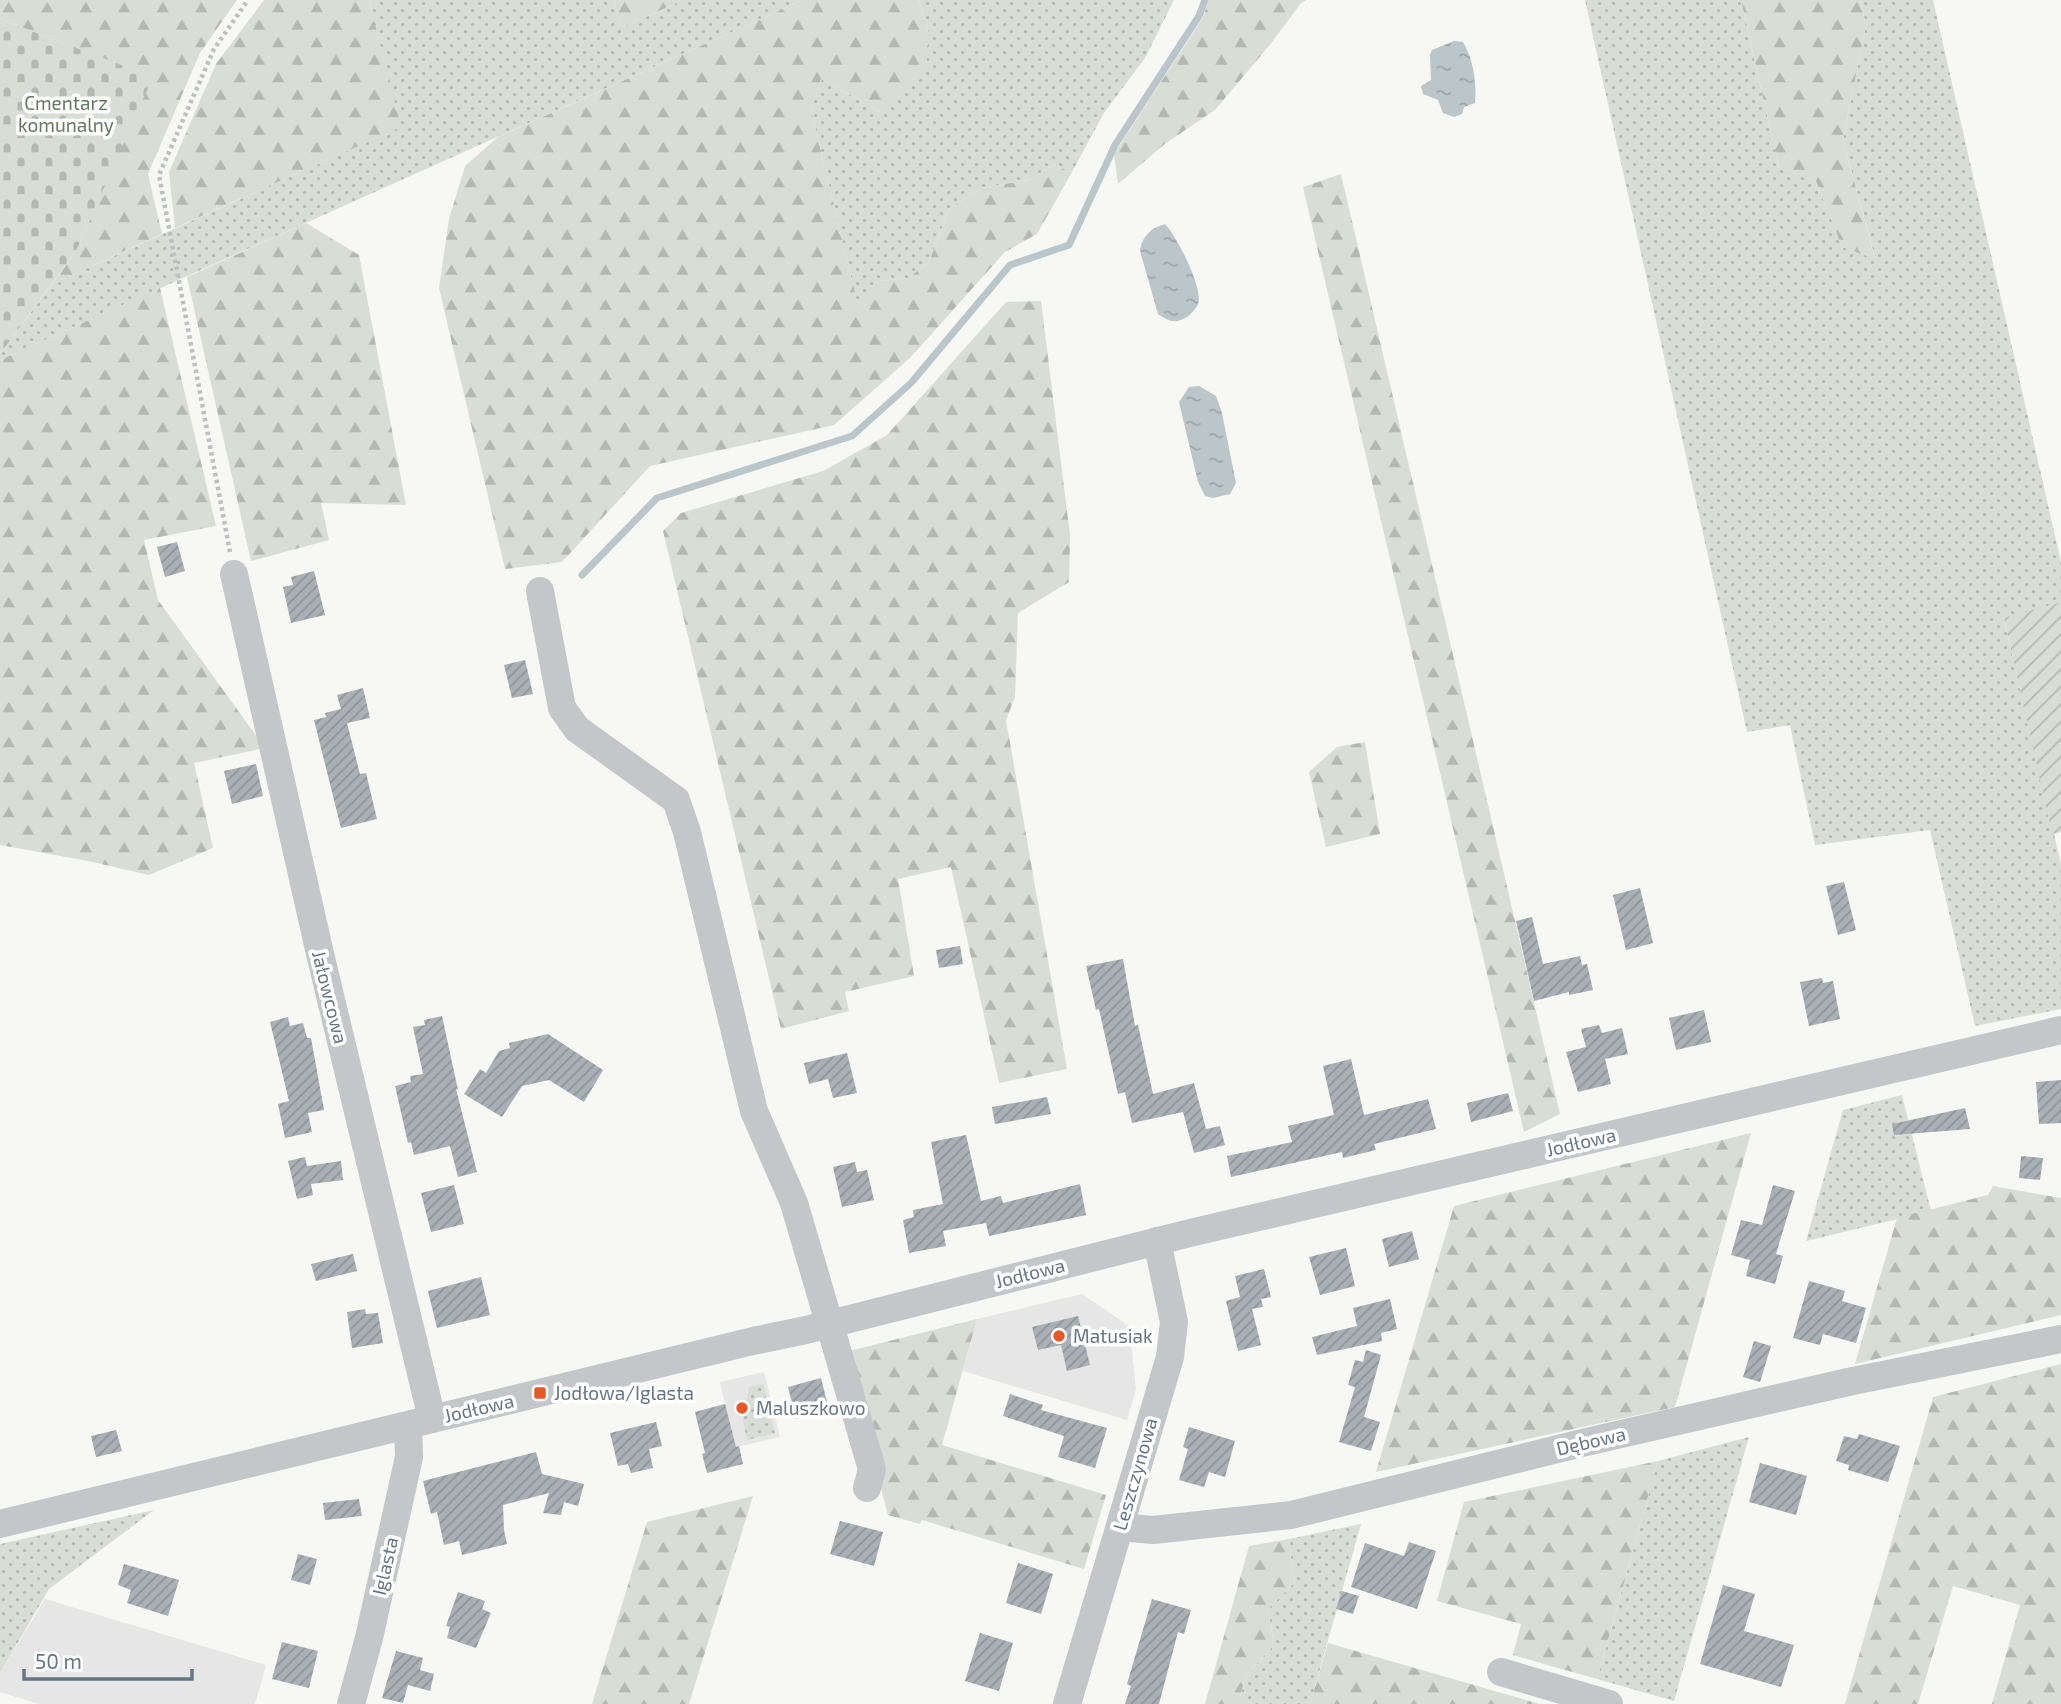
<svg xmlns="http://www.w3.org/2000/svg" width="2061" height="1704" font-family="'Exo 2',sans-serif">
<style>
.built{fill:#e5e6e5}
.grass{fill:url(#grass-dots)}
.forest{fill:url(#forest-firs)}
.cemetery{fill:url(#cemetery-stones)}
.garden{fill:url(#garden-furrows)}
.water{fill:url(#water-ripples)}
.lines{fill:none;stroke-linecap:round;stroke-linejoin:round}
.stream{stroke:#bac6ca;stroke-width:7}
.building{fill:url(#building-hatch)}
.path{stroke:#bdbfc1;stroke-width:4.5;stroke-dasharray:3.5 3.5;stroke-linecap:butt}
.minor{stroke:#c3c7ca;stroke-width:28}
.poi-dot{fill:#e45927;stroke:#fff;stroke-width:2.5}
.labels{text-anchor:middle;stroke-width:7;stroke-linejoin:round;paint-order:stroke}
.park-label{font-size:19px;fill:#657761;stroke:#fff}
.street-label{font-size:19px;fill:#667685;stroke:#fff}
.poi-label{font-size:19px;fill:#667685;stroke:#fff;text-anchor:start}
</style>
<defs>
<pattern id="grass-dots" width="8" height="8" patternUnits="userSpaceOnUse" patternTransform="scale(1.75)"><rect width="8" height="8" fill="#d8ded5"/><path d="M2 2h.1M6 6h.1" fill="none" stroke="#b3b9b2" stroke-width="1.8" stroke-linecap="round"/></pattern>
<pattern id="forest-firs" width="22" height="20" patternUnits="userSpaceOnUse" patternTransform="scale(1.75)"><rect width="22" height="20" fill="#d8ded5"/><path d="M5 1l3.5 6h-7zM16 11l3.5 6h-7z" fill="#b3b9b2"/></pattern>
<pattern id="cemetery-stones" width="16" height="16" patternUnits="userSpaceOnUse" patternTransform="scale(1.75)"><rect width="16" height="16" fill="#d8ded5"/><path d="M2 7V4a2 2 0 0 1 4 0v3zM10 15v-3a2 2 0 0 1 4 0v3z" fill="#b3b9b2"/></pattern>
<pattern id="garden-furrows" width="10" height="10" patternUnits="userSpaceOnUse" patternTransform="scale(1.75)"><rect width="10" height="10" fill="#d8ded5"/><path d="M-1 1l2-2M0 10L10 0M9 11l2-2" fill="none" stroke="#b3b9b2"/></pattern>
<pattern id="water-ripples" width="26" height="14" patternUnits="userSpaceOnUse" patternTransform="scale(1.75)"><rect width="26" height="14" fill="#bac6ca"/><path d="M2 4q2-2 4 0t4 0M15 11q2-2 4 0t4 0" fill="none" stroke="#9ba5aa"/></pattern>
<pattern id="building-hatch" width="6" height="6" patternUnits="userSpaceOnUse" patternTransform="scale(1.75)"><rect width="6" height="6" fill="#a9b1b7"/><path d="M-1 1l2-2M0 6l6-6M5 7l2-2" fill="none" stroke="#8d959a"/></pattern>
</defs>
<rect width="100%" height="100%" fill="#f7f7f4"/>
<g class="built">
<path d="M1082,1294L1129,1326L1136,1389L1127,1420L963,1371L977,1319Z"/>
<path d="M764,1372L780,1437L736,1447L734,1442L704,1449L695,1412L725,1404L720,1382Z"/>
<path d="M45,1599L266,1665L255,1704H39L0,1692V1673Z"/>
</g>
<g class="grass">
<path d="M369,0H614L621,28L683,0H803L0,360V354L52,284L400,127Z"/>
<path d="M919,0H1174L1145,58L1104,113L1072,172L1054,165L1028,180L981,188L949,209L929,262L908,278L877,281L858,306L811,110L821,79L883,113L929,34Z"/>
<path d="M1585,0H1741L1779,168L1816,181L1842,247L1875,258L1843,140L1866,25L1860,0H1933L2061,562V602L2004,619L2061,864V1009L1975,1026L1930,830L1815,845L1790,725L1747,732Z"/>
<path d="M1902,1095L1931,1211L1806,1241L1843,1110Z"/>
<path d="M763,1384L775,1433L747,1440L743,1421L749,1387Z"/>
<path d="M1749,1437L1674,1701L1597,1679L1658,1461Z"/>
<path d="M154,1510L49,1589L0,1673V1544Z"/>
<path d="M1361,1524L1310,1704H1255L1240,1697L1246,1675L1274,1645L1268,1609L1294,1583L1289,1539Z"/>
</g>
<g class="forest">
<path d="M0,0H237L200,53L148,174L162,234L52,284L76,251L152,77L0,19Z"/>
<path d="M264,0H369L401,127L175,228L169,172L216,64Z"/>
<path d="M614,0H683L621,28Z"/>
<path d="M803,0H919L929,34L926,73L883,113L821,79L811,110L858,305L877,281L908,278L929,262L949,209L981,188L1028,180L1054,165L1072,172L1037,234L1005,252L910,358L834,425L650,466L562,562L505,569L439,288L449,219L465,166L498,137Z"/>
<path d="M1209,0H1306L1301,3L1269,46L1215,110L1166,143L1118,184L1114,154L1202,19Z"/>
<path d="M1741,0H1860L1866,25L1843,140L1875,259L1842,247L1816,181L1779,168Z"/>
<path d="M1341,174L1560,1114L1524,1132L1303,187Z"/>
<path d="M306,223L359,255L406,505L321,503L329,540L251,561L187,277Z"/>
<path d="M160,288L216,526L144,540L158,600L265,748L194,763L213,848L149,875L88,861L0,845V360Z"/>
<path d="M1041,301L1070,535L1069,582L1018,613L1015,697L1006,720L1067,1069L999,1083L951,867L898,879L914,976L845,992L849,1011L781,1029L663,531L681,513L823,471L887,435L1006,302Z"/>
<path d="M1365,742L1380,834L1326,847L1309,772L1337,747Z"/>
<path d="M1751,1133L1675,1407L1376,1472L1454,1206Z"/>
<path d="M1993,1186L2061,1198V1315L1855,1364L1897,1218L1988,1195Z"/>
<path d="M977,1319L942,1445L1106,1495L1084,1569L922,1520L920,1524L888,1515L845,1352Z"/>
<path d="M2061,1364V1704H1992L2020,1605L1953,1586L1918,1704H1845L1933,1397Z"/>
<path d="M1658,1461L1597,1679L1513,1655L1521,1624L1437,1601L1464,1502Z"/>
<path d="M753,1496L689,1704H592L647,1522Z"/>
<path d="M1289,1539L1294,1583L1268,1609L1274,1645L1246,1675L1240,1696L1255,1704H1205L1249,1546Z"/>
<path d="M1328,1643L1540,1704H1310Z"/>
</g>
<path class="cemetery" d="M0,19L153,77L76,251L0,354Z"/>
<path class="garden" d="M2061,602V832L2052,834L2004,618Z"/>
<g class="water">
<path d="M1454,41L1463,42C1473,58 1477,84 1475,103L1464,107L1462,114L1454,117L1443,113L1438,100L1423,94L1421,86L1431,80L1430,55L1432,50Z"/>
<path d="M1165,224C1176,235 1204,289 1198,304C1195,310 1189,317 1183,319C1173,324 1167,320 1158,314L1140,251C1142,236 1151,228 1165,224Z"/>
<path d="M1199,386L1216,396L1222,413L1236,483L1230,494L1213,498L1205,496L1198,482L1179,402L1189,387Z"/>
</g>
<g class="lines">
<path class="stream" d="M582,575L657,498L852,436L911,383L1010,265L1069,245L1115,145L1199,16L1205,0"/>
</g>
<g class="building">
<path d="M177,542L185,571L165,577L157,547Z"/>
<path d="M314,571L325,615L291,623L283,587L293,585L291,577Z"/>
<path d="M525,660L533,694L512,698L504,665Z"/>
<path d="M363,688L370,718L347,723L360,774L366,773L377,819L341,828L314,720L326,717L325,713L341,709L337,695Z"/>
<path d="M256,764L263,796L232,804L224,771Z"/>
<path d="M1844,882L1856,930L1838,935L1826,886Z"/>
<path d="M1640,888L1653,943L1626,950L1613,895Z"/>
<path d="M1532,917L1543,964L1580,956L1582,965L1587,964L1593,990L1569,995V992L1534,1001L1516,921Z"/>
<path d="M960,946L963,964L939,968L936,950Z"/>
<path d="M1123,959L1135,1026L1138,1025L1153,1094L1194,1083L1206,1129L1220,1126L1225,1145L1194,1153L1183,1112L1132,1123L1125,1092L1118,1094L1099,1009L1096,1010L1086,966Z"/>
<path d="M1822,978L1823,983L1833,981L1840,1019L1809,1026L1800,982Z"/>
<path d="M1704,1010L1711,1042L1676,1050L1669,1018Z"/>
<path d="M442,1016L458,1090L456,1089L477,1172L458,1177L450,1146L414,1155L411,1142L408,1143L395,1086L411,1082L410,1076L423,1074L413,1027L425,1025L424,1020Z"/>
<path d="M288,1017L290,1026L303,1023L307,1038H311L324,1110L308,1113L312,1132L285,1138L278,1104L289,1101L270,1022Z"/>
<path d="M1599,1025L1602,1033L1622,1028L1628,1054L1605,1059L1611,1084L1578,1092L1566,1052L1586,1047L1581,1029Z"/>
<path d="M548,1034L603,1070L584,1102L549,1080L522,1086L502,1117L464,1094L480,1069L486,1073L499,1051L510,1048L509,1043Z"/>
<path d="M847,1053L857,1093L833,1098L828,1079L809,1084L804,1063Z"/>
<path d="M1351,1059L1364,1115L1428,1099L1436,1129L1374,1144L1376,1150L1343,1158L1342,1152L1231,1177L1227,1156L1292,1142L1288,1126L1334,1115L1323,1066Z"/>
<path d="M2061,1080V1123L2039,1124L2036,1082Z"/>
<path d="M1508,1093L1513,1111L1471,1122L1467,1103Z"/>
<path d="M1047,1097L1051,1114L995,1124L992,1107Z"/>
<path d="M1965,1108L1970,1129L1894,1135L1892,1124Z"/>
<path d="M966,1135L981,1201L1001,1196L1003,1203L1080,1184L1086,1215L989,1236L986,1223L943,1231L946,1246L909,1253L903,1220L914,1217L913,1210L943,1204L931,1142Z"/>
<path d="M2021,1156L2043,1158L2040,1180L2019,1178Z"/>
<path d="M305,1157L307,1166L341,1161L343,1180L311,1184L313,1195L297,1199L288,1161Z"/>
<path d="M855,1162L857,1172L867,1170L874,1200L842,1207L833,1167Z"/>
<path d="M454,1185L464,1224L431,1232L421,1193Z"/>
<path d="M1773,1185L1795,1191L1776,1254L1783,1256L1775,1284L1746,1276L1750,1260L1731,1255L1741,1220L1762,1225Z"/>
<path d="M1412,1231L1419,1259L1389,1267L1382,1239Z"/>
<path d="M1346,1248L1355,1286L1320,1295L1309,1257Z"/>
<path d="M353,1254L357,1271L316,1281L311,1264Z"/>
<path d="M1264,1269L1271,1297L1261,1299L1263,1307L1252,1309L1261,1345L1238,1351L1226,1301L1240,1297L1235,1276Z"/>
<path d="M481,1277L490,1315L437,1328L428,1291Z"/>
<path d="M1809,1281L1845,1291L1842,1301L1866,1308L1856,1343L1823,1334L1820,1345L1793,1338Z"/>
<path d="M1390,1299L1397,1329L1381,1333L1382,1341L1317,1355L1312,1337L1357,1326L1353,1308Z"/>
<path d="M365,1309L366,1314L378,1313L383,1343L352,1348L347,1312Z"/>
<path d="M1078,1316L1090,1365L1067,1371L1061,1345L1038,1350L1032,1327Z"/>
<path d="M1754,1341L1771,1346L1760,1382L1743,1377Z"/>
<path d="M1366,1350L1381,1355L1364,1417L1380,1422L1371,1451L1339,1442L1355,1387L1348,1385L1355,1360L1363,1362Z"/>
<path d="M821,1378L829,1410L796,1419L788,1387Z"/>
<path d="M1010,1394L1043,1405L1041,1410L1107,1428L1095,1468L1058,1457L1064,1436L1003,1416Z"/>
<path d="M725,1404L736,1447L739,1446L743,1464L707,1473L702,1454L705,1453L695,1412Z"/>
<path d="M656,1422L662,1446L649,1449L653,1468L631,1473L628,1464L618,1466L610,1433Z"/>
<path d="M1189,1427L1235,1441L1225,1477L1209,1472L1204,1487L1179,1480L1188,1449L1183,1447Z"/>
<path d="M116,1430L122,1451L96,1457L91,1436Z"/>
<path d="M1859,1434L1900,1446L1888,1482L1848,1470L1849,1465L1836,1461L1844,1436L1857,1439Z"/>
<path d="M536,1452L542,1474L584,1484L578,1506L564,1502L561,1515L543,1513L549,1493L503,1505L504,1530L507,1544L462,1555L459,1541L444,1545L437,1512L431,1514L423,1481Z"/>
<path d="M1760,1463L1807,1476L1796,1515L1749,1502Z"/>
<path d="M359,1499L362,1516L325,1520L323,1503Z"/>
<path d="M840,1521L883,1532L874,1566L830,1554Z"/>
<path d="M1409,1542L1436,1551L1417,1609L1351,1587L1365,1543L1404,1556Z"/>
<path d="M298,1554L317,1559L310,1585L291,1580Z"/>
<path d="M1018,1563L1053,1574L1041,1614L1006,1603Z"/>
<path d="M124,1564L179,1580L168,1616L127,1603L131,1590L118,1585Z"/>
<path d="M1723,1585L1755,1594L1744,1631L1794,1645L1781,1687L1700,1664Z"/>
<path d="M1342,1591L1359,1596L1353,1614L1336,1609Z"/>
<path d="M458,1592L485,1601L482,1609L491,1613L476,1648L447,1638L450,1627L446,1626Z"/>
<path d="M1152,1599L1191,1610L1184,1634L1178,1632L1159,1704H1125L1131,1686L1127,1684Z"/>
<path d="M980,1633L1013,1643L999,1691L965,1681Z"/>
<path d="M282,1642L318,1651L309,1688L272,1679Z"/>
<path d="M396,1651L423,1658L420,1670L434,1674L430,1691L408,1685L403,1703L382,1698Z"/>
</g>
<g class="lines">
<path class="path" d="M230,552L159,175L214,49L248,0"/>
<g class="minor">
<path d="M234,574L321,958L432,1419"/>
<path d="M540,591L562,708L577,729L676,800L687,832L754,1111L794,1203L872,1469L867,1488"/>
<path d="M0,1524L753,1341L806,1330L1190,1233L2061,1030"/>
<path d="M1120,1527L1153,1530L1291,1515L1582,1443L1848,1382L2061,1339"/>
<path d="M1501,1672L1609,1704"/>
<path d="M351,1704L369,1638L409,1457L408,1426"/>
<path d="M1067,1704L1170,1357L1174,1322L1157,1241"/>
</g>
</g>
<g class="poi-dot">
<circle cx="1059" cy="1336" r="7"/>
<rect x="533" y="1386" width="14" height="14" rx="3.5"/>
<circle cx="742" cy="1408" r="7"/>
</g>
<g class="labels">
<g class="park-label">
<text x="66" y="110">Cmentarz<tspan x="66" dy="22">komunalny</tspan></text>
</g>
<g class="street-label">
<text transform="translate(330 997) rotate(76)" y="7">Jałowcowa</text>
<text transform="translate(1581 1142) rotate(-13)" y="7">Jodłowa</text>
<text transform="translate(1030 1273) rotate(-14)" y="7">Jodłowa</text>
<text transform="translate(479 1408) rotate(-13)" y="7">Jodłowa</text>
<text transform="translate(1591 1441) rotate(-13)" y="7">Dębowa</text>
<text transform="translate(1135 1474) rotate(-74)" y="7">Leszczynowa</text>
<text transform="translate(385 1566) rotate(-77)" y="7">Iglasta</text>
</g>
<g class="poi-label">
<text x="1073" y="1343">Matusiak</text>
<text x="554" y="1400">Jodłowa/Iglasta</text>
<text x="756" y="1415">Maluszkowo</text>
</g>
</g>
<path d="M24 1669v10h168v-10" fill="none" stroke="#667685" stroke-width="3.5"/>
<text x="35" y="1669" font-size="21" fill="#667685" stroke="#ffffff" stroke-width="5" paint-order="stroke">50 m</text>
</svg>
